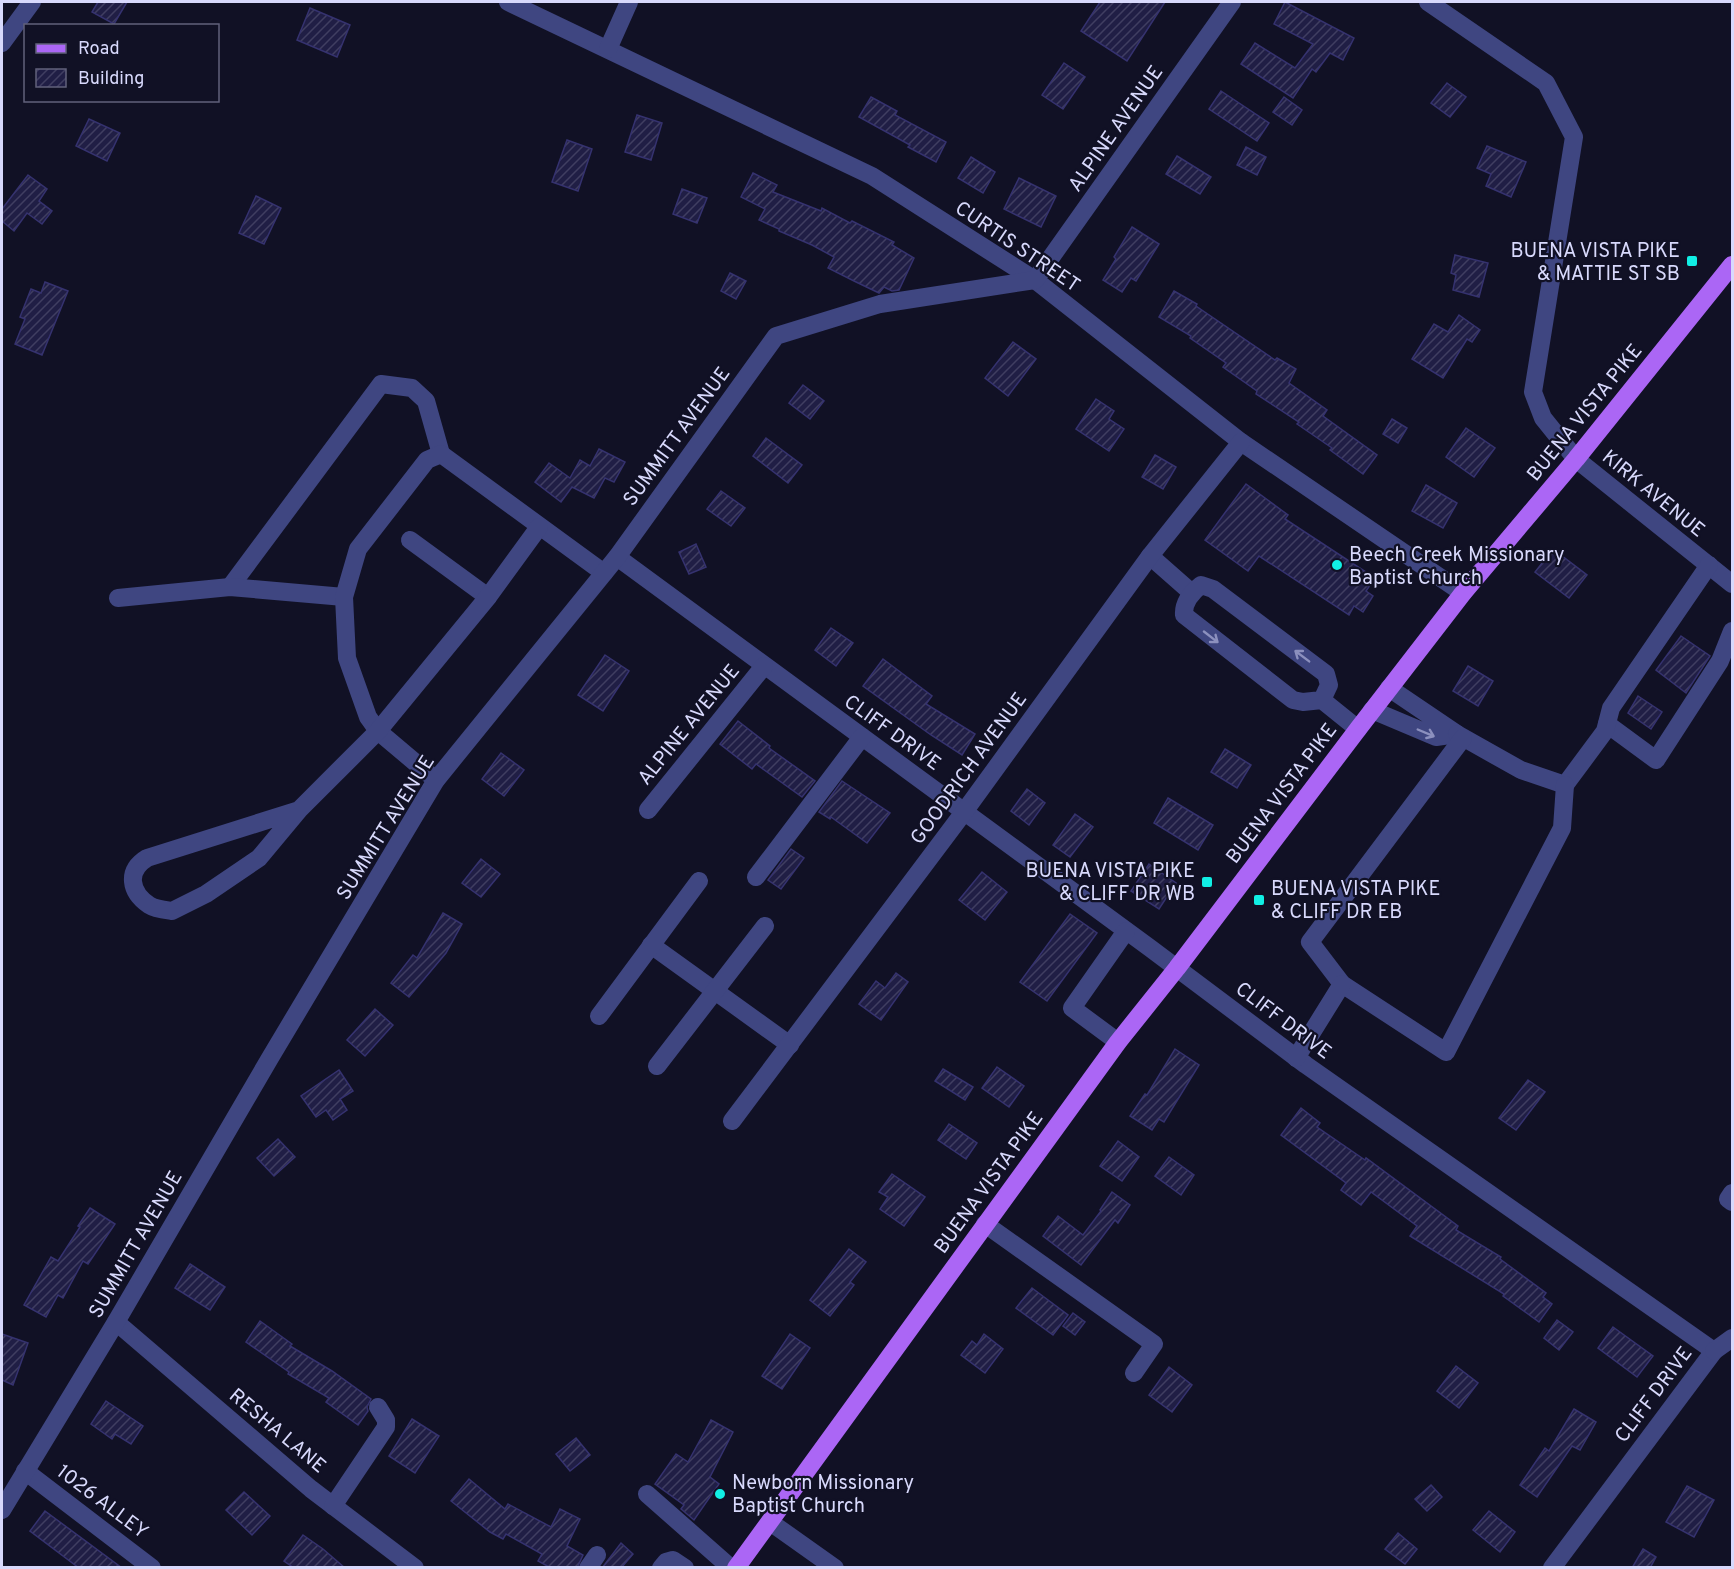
<svg xmlns="http://www.w3.org/2000/svg" width="1734" height="1569" font-family="Overpass,sans-serif">
<style>
.building{fill:url(#building-hatch);stroke:#35326f;stroke-width:1.5}
.lines{fill:none;stroke-linecap:round;stroke-linejoin:round}
.minor{stroke:#3f4681;stroke-width:18}
.major{stroke:#ab66f5;stroke-width:18}
.oneway{stroke:#8c90be}
.poi-dot{fill:#11efe5;stroke:#111125;stroke-width:2}
.labels{text-anchor:middle;stroke-width:4.5;stroke-linejoin:round;paint-order:stroke}
.street-label{font-size:20px;fill:#d8d9fc;stroke:#111125}
.poi-label{font-size:20px;fill:#d8d9fc;stroke:#111125;text-anchor:start}
</style>
<defs>
<pattern id="building-hatch" width="6" height="6" patternUnits="userSpaceOnUse" patternTransform="scale(1.5)"><rect width="6" height="6" fill="#201e45"/><path d="M-1 1l2-2M0 6l6-6M5 7l2-2" fill="none" stroke="#403e61"/></pattern>
</defs>
<rect width="100%" height="100%" fill="#111125"/>
<g class="building">
<path d="M98,2H127L114,24L92,12Z"/>
<path d="M1100,2H1165L1127,61L1081,31Z"/>
<path d="M1285,2L1354,38L1343,60L1330,53L1316,72L1312,69L1293,98L1241,64L1255,43L1295,68L1313,44L1274,24Z"/>
<path d="M310,8L350,25L337,57L297,40Z"/>
<path d="M1064,63L1085,77L1063,109L1042,95Z"/>
<path d="M1447,83L1466,97L1450,117L1431,103Z"/>
<path d="M1221,91L1269,123L1257,141L1209,109Z"/>
<path d="M871,97L897,111L895,115L946,142L936,162L908,147L910,145L859,117Z"/>
<path d="M1284,97L1302,110L1292,125L1273,112Z"/>
<path d="M637,115L662,123L651,160L625,152Z"/>
<path d="M89,119L120,133L107,161L76,146Z"/>
<path d="M567,140L592,149L578,191L552,182Z"/>
<path d="M1487,146L1526,162L1511,197L1486,186L1491,174L1477,168Z"/>
<path d="M1246,147L1266,157L1257,175L1237,165Z"/>
<path d="M1177,156L1211,177L1200,194L1166,174Z"/>
<path d="M971,157L995,172L983,193L958,178Z"/>
<path d="M753,173L777,185L773,192L821,211L822,208L850,223L852,221L894,242L892,245L914,258L899,290L892,291L884,287L879,293L854,281L828,268L834,257L812,245L779,231V229L759,220L765,209L741,197Z"/>
<path d="M28,175L47,189L39,201L52,211L42,224L27,213L14,231L2,221V209Z"/>
<path d="M1019,178L1056,196L1041,227L1004,209Z"/>
<path d="M682,189L707,198L697,223L673,214Z"/>
<path d="M256,196L281,208L264,244L239,233Z"/>
<path d="M1132,227L1159,244L1136,281L1131,278L1122,292L1103,280L1116,259L1114,257Z"/>
<path d="M1455,255L1488,263L1479,297L1453,290L1456,275L1451,273Z"/>
<path d="M730,273L746,281L736,299L721,291Z"/>
<path d="M45,282L68,291L42,355L15,344L25,319L20,317L31,289L41,293Z"/>
<path d="M1174,291L1197,304L1196,306L1275,360L1277,358L1296,369L1289,383L1327,410L1323,416L1377,455L1363,474L1330,450L1332,448L1297,424L1299,422L1256,394L1257,391L1223,367L1226,363L1190,338L1191,336L1159,317Z"/>
<path d="M1459,315L1480,330L1472,342L1467,339L1443,378L1412,359L1434,324L1448,332Z"/>
<path d="M1013,342L1036,359L1008,396L985,378Z"/>
<path d="M803,385L824,401L810,419L789,403Z"/>
<path d="M1096,399L1114,411L1109,419L1124,429L1109,451L1076,429Z"/>
<path d="M1392,419L1407,428L1398,443L1383,434Z"/>
<path d="M1466,428L1495,448L1474,477L1446,457Z"/>
<path d="M766,438L802,465L788,483L753,456Z"/>
<path d="M599,449L625,462L614,482L605,478L594,498L572,487L561,502L535,482L549,463L570,478L580,460L590,466Z"/>
<path d="M1155,455L1176,467L1163,489L1142,477Z"/>
<path d="M1246,484L1288,515L1285,519L1375,578L1366,591L1373,596L1363,612L1354,606L1349,615L1259,556L1248,571L1205,540Z"/>
<path d="M1426,485L1457,503L1443,528L1412,511Z"/>
<path d="M721,491L745,508L731,526L707,509Z"/>
<path d="M696,544L706,567L689,574L679,552Z"/>
<path d="M1553,549L1587,575L1569,598L1535,572Z"/>
<path d="M831,628L853,643L836,666L815,650Z"/>
<path d="M1681,636L1710,656L1686,693L1656,670Z"/>
<path d="M605,655L629,671L603,711L578,695Z"/>
<path d="M883,659L932,696L926,704L975,734L962,755L931,735L863,686Z"/>
<path d="M1468,666L1493,681L1478,706L1453,691Z"/>
<path d="M1638,696L1662,712L1651,729L1628,713Z"/>
<path d="M738,721L770,746L769,748L815,781L802,797L756,764L752,769L720,744Z"/>
<path d="M1225,749L1251,765L1237,788L1211,772Z"/>
<path d="M501,753L524,770L504,796L482,779Z"/>
<path d="M842,781L890,813L867,843L831,817L830,819L819,812Z"/>
<path d="M1027,789L1045,803L1029,825L1011,811Z"/>
<path d="M1168,798L1213,825L1198,850L1154,823Z"/>
<path d="M1075,814L1093,827L1070,857L1053,845Z"/>
<path d="M791,849L804,858L781,889L768,880Z"/>
<path d="M481,859L500,874L481,897L462,883Z"/>
<path d="M1149,864L1176,883L1159,909L1131,891Z"/>
<path d="M982,872L1007,892L985,920L959,900Z"/>
<path d="M443,913L462,924L446,953L409,997L391,983L413,955L417,958Z"/>
<path d="M1070,914L1097,933L1047,1001L1020,982Z"/>
<path d="M896,973L908,982L881,1020L859,1004L876,981L885,988Z"/>
<path d="M375,1009L393,1025L365,1056L347,1040Z"/>
<path d="M1175,1049L1199,1065L1164,1122L1159,1119L1152,1130L1130,1116L1145,1094L1147,1095Z"/>
<path d="M997,1067L1024,1086L1009,1107L982,1088Z"/>
<path d="M943,1069L973,1087L965,1100L935,1081Z"/>
<path d="M339,1070L353,1091L340,1099L347,1110L333,1120L326,1110L316,1117L301,1096Z"/>
<path d="M1528,1080L1545,1092L1516,1130L1499,1118Z"/>
<path d="M1301,1108L1320,1123L1317,1127L1365,1160L1366,1158L1458,1226L1456,1230L1501,1257L1500,1259L1546,1293L1543,1297L1552,1304L1539,1322L1503,1296L1504,1294L1410,1236L1417,1226L1371,1192L1361,1205L1341,1190L1346,1183L1281,1135Z"/>
<path d="M949,1124L977,1143L966,1159L938,1140Z"/>
<path d="M278,1139L295,1157L274,1176L257,1158Z"/>
<path d="M1118,1141L1139,1157L1122,1181L1100,1166Z"/>
<path d="M1169,1157L1194,1175L1181,1195L1155,1176Z"/>
<path d="M892,1174L925,1197L904,1226L880,1209L888,1197L879,1192Z"/>
<path d="M1112,1192L1130,1205L1118,1223L1115,1220L1081,1265L1043,1236L1058,1216L1083,1235L1101,1211L1100,1210Z"/>
<path d="M90,1208L115,1224L88,1264L83,1261L63,1298L58,1295L46,1317L24,1305L51,1257L58,1261L80,1227L78,1226Z"/>
<path d="M849,1249L866,1262L850,1282L854,1285L830,1316L810,1300Z"/>
<path d="M190,1264L225,1287L210,1310L175,1288Z"/>
<path d="M1032,1288L1068,1315L1053,1335L1016,1308Z"/>
<path d="M1073,1313L1085,1322L1075,1335L1063,1326Z"/>
<path d="M1557,1320L1573,1332L1559,1350L1544,1338Z"/>
<path d="M260,1321L292,1344L290,1346L332,1371L371,1399L367,1407L368,1411L358,1425L326,1402L329,1398L288,1374L289,1372L246,1342Z"/>
<path d="M1613,1327L1653,1356L1637,1377L1598,1348Z"/>
<path d="M2,1334L28,1343L13,1385L2,1380Z"/>
<path d="M790,1334L810,1348L782,1389L762,1376Z"/>
<path d="M984,1334L1003,1349L985,1373L961,1355L972,1341L977,1345Z"/>
<path d="M1456,1366L1478,1383L1459,1408L1437,1391Z"/>
<path d="M1169,1367L1192,1385L1172,1412L1149,1395Z"/>
<path d="M106,1401L143,1426L131,1444L115,1434L112,1439L91,1424Z"/>
<path d="M1574,1409L1596,1422L1580,1450L1572,1446L1537,1497L1520,1485L1545,1448L1549,1451Z"/>
<path d="M412,1419L439,1436L415,1473L389,1456Z"/>
<path d="M711,1420L733,1432L710,1477L719,1484L694,1520L681,1509L684,1505L655,1484L676,1454L688,1462Z"/>
<path d="M576,1438L590,1455L570,1471L556,1454Z"/>
<path d="M469,1479L505,1509L508,1504L551,1527L560,1509L580,1519L567,1546L583,1555L577,1568H551L538,1561L542,1554L506,1534L503,1539L490,1532L451,1501Z"/>
<path d="M1431,1485L1442,1497L1427,1511L1415,1499Z"/>
<path d="M1687,1486L1714,1500L1694,1537L1666,1522Z"/>
<path d="M244,1492L270,1516L252,1535L226,1510Z"/>
<path d="M45,1511L122,1568H79L30,1531Z"/>
<path d="M1489,1511L1515,1532L1500,1552L1473,1530Z"/>
<path d="M1398,1533L1417,1549L1405,1564L1385,1549Z"/>
<path d="M303,1535L323,1549L345,1568H294L284,1561Z"/>
<path d="M621,1543L633,1554L621,1568H602Z"/>
<path d="M1643,1549L1656,1557L1650,1568H1632Z"/>
</g>
<g class="lines">
<g class="minor">
<path d="M508,2L872,176L1035,280L1241,442L1463,593"/>
<path d="M1428,2L1546,83L1574,137L1533,392L1543,418L1576,459L1732,584"/>
<path d="M2,43L32,2"/>
<path d="M608,49L629,2"/>
<path d="M410,540L488,597"/>
<path d="M1150,556L1192,593"/>
<path d="M617,557L1150,948L1306,1065L1714,1351L1552,1568"/>
<path d="M230,587L381,384L412,388L426,401L441,454"/>
<path d="M118,598L230,587L344,597"/>
<path d="M1322,700L1329,685L1326,674L1213,589L1201,585C1191,593 1183,602 1184,615L1293,700L1303,702L1322,700L1358,729"/>
<path d="M1372,710L1436,737L1457,734L1389,688"/>
<path d="M1607,724L1656,760L1720,661L1732,631"/>
<path d="M1457,734L1521,770L1565,785L1605,731L1611,708L1709,565"/>
<path d="M1463,738L1310,942L1342,984L1446,1052L1562,828L1565,785"/>
<path d="M436,780L378,731L368,717L347,658L344,597L358,549L427,460L441,454L604,573"/>
<path d="M299,810L259,858L206,894L172,911C165,910 155,909 149,905C130,892 126,871 147,858L299,810L378,731L488,597L539,527"/>
<path d="M648,810L764,666"/>
<path d="M756,877L862,737"/>
<path d="M651,945L790,1045"/>
<path d="M599,1016L699,881"/>
<path d="M1118,1042L1072,1008L1126,931"/>
<path d="M1296,1058L1342,984"/>
<path d="M657,1066L765,926"/>
<path d="M732,1121L964,812L1150,556L1241,442"/>
<path d="M1732,1193L1728,1199L1732,1202"/>
<path d="M985,1224L1154,1344L1134,1373"/>
<path d="M116,1322L311,1489L415,1568"/>
<path d="M1714,1351L1732,1338"/>
<path d="M25,1471L152,1568"/>
<path d="M647,1494L731,1568"/>
<path d="M333,1506L386,1427V1420L378,1407"/>
<path d="M2,1510L116,1322L270,1058L436,780L617,557L776,336L880,304L1035,280L1232,2"/>
<path d="M770,1522L835,1568"/>
<path d="M588,1568L597,1555"/>
<path d="M661,1568L666,1562L673,1560L685,1568"/>
</g>
<path class="major" d="M736,1568L1118,1042L1177,968L1358,729L1463,593L1576,459L1732,265"/>
</g>
<defs><path id="oneway-shaft" d="M-6 0H5M1.5-3L5.5 0L1.5 3" fill="none" stroke-width="1.6" stroke-linecap="round" stroke-linejoin="round" transform="scale(1.5)"/></defs>
<g class="oneway">
<use href="#oneway-shaft" transform="translate(1211 637) rotate(38)"/>
<use href="#oneway-shaft" transform="translate(1302 656) rotate(-143)"/>
<use href="#oneway-shaft" transform="translate(1426 733) rotate(23)"/>
</g>
<g class="poi-dot">
<rect x="1686" y="255" width="12" height="12" rx="3"/>
<circle cx="1337" cy="565" r="6"/>
<rect x="1201" y="876" width="12" height="12" rx="3"/>
<rect x="1253" y="894" width="12" height="12" rx="3"/>
<circle cx="720" cy="1494" r="6"/>
</g>
<g class="labels">
<g class="street-label">
<text transform="translate(1115 128) rotate(-55)" y="7">ALPINE AVENUE</text>
<text transform="translate(1018 246) rotate(34)" y="7">CURTIS STREET</text>
<text transform="translate(1584 412) rotate(-51)" y="7">BUENA VISTA PIKE</text>
<text transform="translate(676 436) rotate(-54)" y="7">SUMMITT AVENUE</text>
<text transform="translate(1654 493) rotate(39)" y="7">KIRK AVENUE</text>
<text transform="translate(688 724) rotate(-51)" y="7">ALPINE AVENUE</text>
<text transform="translate(893 732) rotate(36)" y="7">CLIFF DRIVE</text>
<text transform="translate(968 768) rotate(-54)" y="7">GOODRICH AVENUE</text>
<text transform="translate(1281 793) rotate(-53)" y="7">BUENA VISTA PIKE</text>
<text transform="translate(385 827) rotate(-58)" y="7">SUMMITT AVENUE</text>
<text transform="translate(1284 1020) rotate(37)" y="7">CLIFF DRIVE</text>
<text transform="translate(988 1182) rotate(-54)" y="7">BUENA VISTA PIKE</text>
<text transform="translate(135 1244) rotate(-60)" y="7">SUMMITT AVENUE</text>
<text transform="translate(1653 1394) rotate(-53)" y="7">CLIFF DRIVE</text>
<text transform="translate(278 1430) rotate(40)" y="7">RESHA LANE</text>
<text transform="translate(103 1501) rotate(37)" y="7">1026 ALLEY</text>
</g>
<g class="poi-label">
<text x="1680" y="257" text-anchor="end">BUENA VISTA PIKE<tspan x="1680" dy="23">&amp; MATTIE ST SB</tspan></text>
<text x="1349" y="561">Beech Creek Missionary<tspan x="1349" dy="23">Baptist Church</tspan></text>
<text x="1195" y="877" text-anchor="end">BUENA VISTA PIKE<tspan x="1195" dy="23">&amp; CLIFF DR WB</tspan></text>
<text x="1271" y="895">BUENA VISTA PIKE<tspan x="1271" dy="23">&amp; CLIFF DR EB</tspan></text>
<text x="732" y="1489">Newborn Missionary<tspan x="732" dy="23">Baptist Church</tspan></text>
</g>
</g>
<rect width="1734" height="1569" fill="none" stroke="#d8d9fc" stroke-width="6"/>
<rect x="24" y="24" width="195" height="78" fill="#111125" stroke="#61617b" stroke-width="1.5"/>
<rect x="36" y="44" width="30" height="9" fill="#ab66f5" stroke="#61617b" stroke-width="1.5"/>
<text x="78" y="54" font-size="18" fill="#d8d9fc">Road</text>
<rect x="36" y="69" width="30" height="18" fill="url(#building-hatch)" stroke="#61617b" stroke-width="1.5"/>
<text x="78" y="84" font-size="18" fill="#d8d9fc">Building</text>
</svg>
